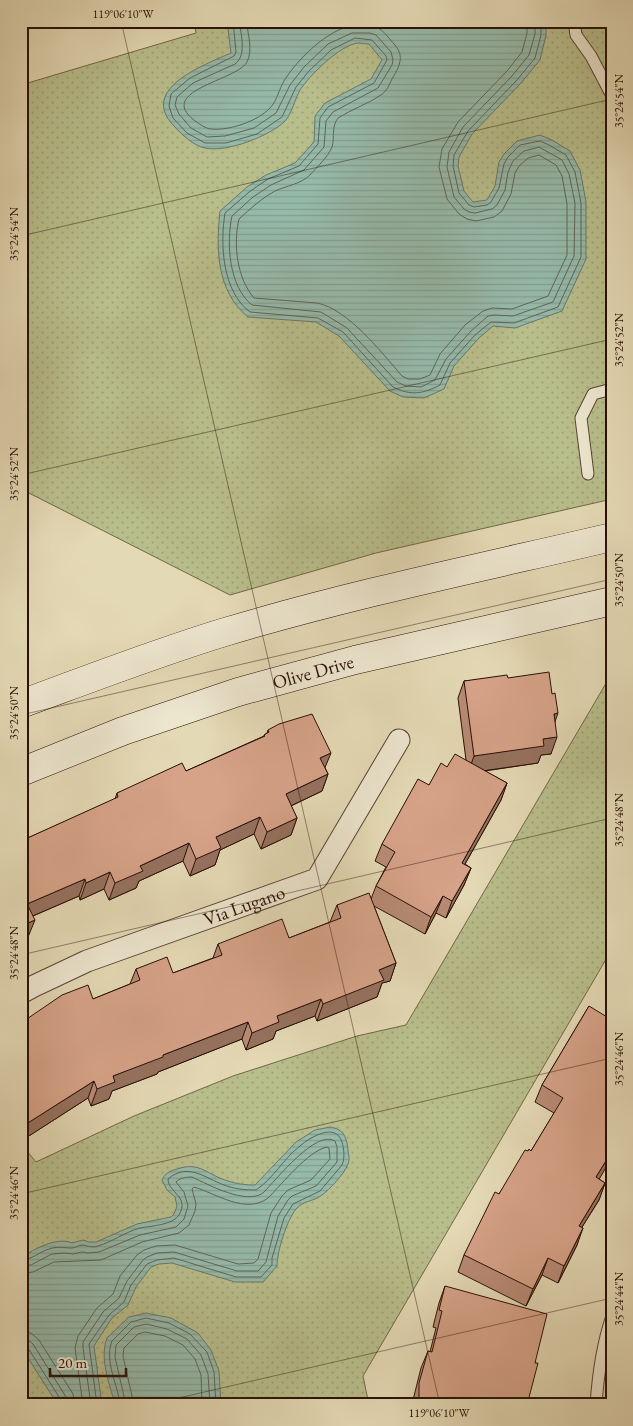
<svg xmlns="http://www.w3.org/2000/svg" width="633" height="1426" font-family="'EB Garamond',serif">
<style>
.grass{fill:url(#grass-dots);stroke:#706648}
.water{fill:url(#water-rules);stroke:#6a7668}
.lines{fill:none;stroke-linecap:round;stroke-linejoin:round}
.shore{stroke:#5f6458;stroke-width:1}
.service-casing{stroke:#574232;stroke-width:13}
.minor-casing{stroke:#574232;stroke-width:23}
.secondary-casing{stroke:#280f06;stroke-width:29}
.service{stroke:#ede6cf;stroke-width:11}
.minor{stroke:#ede6cf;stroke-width:21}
.secondary{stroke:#ede6cf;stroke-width:28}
.wall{fill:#b88b75;stroke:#280f06}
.shaded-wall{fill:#96715f;stroke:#280f06}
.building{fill:#d6a288;stroke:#280f06}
.ticks{fill:none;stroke:#280f06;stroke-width:1;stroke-opacity:0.45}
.labels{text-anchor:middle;stroke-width:4.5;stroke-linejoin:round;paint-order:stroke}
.street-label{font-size:19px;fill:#280f06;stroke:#ede6cf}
.neatline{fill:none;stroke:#280f06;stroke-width:2}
.ticks-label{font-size:12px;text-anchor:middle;fill:#280f06}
</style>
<defs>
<pattern id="grass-dots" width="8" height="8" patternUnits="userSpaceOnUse" patternTransform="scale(1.25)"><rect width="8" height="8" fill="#b8be8b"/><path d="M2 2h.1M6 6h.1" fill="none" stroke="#9ea276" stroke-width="1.8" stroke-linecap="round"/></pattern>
<pattern id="water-rules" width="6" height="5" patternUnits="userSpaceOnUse" patternTransform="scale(1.25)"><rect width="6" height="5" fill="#96baaa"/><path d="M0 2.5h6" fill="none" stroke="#819f91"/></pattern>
</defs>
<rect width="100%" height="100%" fill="#e4d9b5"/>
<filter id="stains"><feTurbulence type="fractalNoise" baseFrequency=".004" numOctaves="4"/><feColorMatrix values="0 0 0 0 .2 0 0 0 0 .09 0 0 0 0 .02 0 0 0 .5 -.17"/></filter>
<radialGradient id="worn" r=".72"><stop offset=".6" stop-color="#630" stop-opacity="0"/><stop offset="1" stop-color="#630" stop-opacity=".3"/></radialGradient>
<g class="grass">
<path d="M194,21H612V499L376,553L230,595L21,489V85L196,33Z"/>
<path d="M612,673V949L363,1376L369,1405H21V1144L36,1162L134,1116L233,1076L357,1036L406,1025Z"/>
</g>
<g class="water">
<path d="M227,21H546V35L540,60L521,83L472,134L459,157L458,166L464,191L473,202L487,200L495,186L499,162L504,154L517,141L540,135L552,140L570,151L580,170L586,202V259L562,311L515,328L493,326L479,338L454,366L444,389L424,398L403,397L390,391L339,336L316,322L248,317C216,291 216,248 220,211L247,187L266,175L295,163L314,142L315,116L325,103L371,79L382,60L369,44C366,44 361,43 358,43C340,45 310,75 300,90C295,99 292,113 285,121C270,136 226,153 205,148C194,146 181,134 174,126C138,89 204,65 231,53Z"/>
<path d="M330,1127C344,1129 347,1138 348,1151C349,1156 350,1161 347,1166C344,1174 329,1190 322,1195C315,1201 302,1201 296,1209C287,1220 277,1251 277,1266L263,1282H235L172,1263L159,1264L151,1267L136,1287L128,1305L112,1318L94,1346L102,1405H58L21,1347V1255C27,1255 31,1251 36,1249C45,1244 62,1238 72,1243L83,1240L89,1242H96L137,1224L171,1217L174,1214L177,1206L175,1197L167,1190L162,1180C165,1173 170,1171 177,1169C200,1161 207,1175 228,1181C237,1184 246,1185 255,1185L296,1142L315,1130Z"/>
<path d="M146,1313L171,1318L198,1333L211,1350L219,1371L221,1405H115C110,1384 99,1360 107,1338L129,1317Z"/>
</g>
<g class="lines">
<g class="shore">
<path d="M233,21L236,52L234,56L190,78L171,94L169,106L173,118L187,133L205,143H226L257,134L282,117L296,87L309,71L331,50L355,38L372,40L386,56L387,60L374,83L328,107L320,118L318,144L299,166L268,179L249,192L225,213C220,244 222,291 250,312L318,318L343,332L393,387C411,396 423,394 440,385L450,363L475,335L491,322L514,323L558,307L581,257V203L575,172L566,155L549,145L540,141L520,145L508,157L504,164L499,188L491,202L487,205L474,207L469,205L459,193L453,166L454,155L468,131L517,80L535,58L541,35V21"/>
<path d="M239,21C241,34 247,55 235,64L193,83L177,97L175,105L179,114L191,128L207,137L225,136L254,128L276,113L290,85L304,67L328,44L352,33H370L376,35L391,52L393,60L392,65L378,88L333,112L326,121L324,147L304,170L271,185L253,197L232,216C226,243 229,287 252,305L321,312L347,328L397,382L406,386L421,387L435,380L446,359L471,331L488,316L494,315L513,316L553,302L574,256L575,203L569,174L562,160L539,147L524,151L513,161L508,172L505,190L497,205L492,209L475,213L469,212L464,209L454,197L447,167L449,152L463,127L512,76L529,55L535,34V21"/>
<path d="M246,21C248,33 253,51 247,62C237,81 151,91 198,123C201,125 207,129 211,129C229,131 258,121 270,108C277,101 279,89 284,81C300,55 343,13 376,27C384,30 389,39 395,45C405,57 399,67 392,79C389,85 387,91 381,95C368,104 352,109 338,118C331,127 335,137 332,147C328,157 317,167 310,175C301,184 286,186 275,191C262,198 250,209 239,219C233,245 237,278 254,298L317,303C348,309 382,353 402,376L408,379H420L430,375L440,354L465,325L483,311L492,308L512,309L548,296L567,255V204L562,176L556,165L539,155L528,158L519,166L515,173L511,194L502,211L494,217L476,221L467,219L459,214L447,199L439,167L442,149L458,122L507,71L522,52L527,33V21"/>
<path d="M21,1260C32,1260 39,1252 49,1249C57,1246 64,1248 72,1248C75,1248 79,1245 83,1245C88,1246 92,1248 98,1246C112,1242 125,1232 140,1228C151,1226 173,1225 179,1215C190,1196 168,1193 168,1179C188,1162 205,1178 224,1185C234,1189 245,1190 256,1190C273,1179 284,1158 300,1146C310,1137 336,1122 342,1142C344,1149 345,1158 342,1165L320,1191L293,1204L284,1218L272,1258V1265L261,1277H236L174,1258L157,1260L147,1264L131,1285L124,1302L109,1315L89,1344L97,1405"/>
<path d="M21,1266L31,1265L52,1254L65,1253L73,1254L82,1252L88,1253L99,1252L140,1235L176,1227L184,1219L188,1206L184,1192L176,1182C179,1178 187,1177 192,1177C209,1185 246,1205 263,1193C276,1180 316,1129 335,1141L337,1147V1162L316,1186L292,1196L288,1200L278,1216L266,1262L258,1271H237L174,1252L157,1253L147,1257L143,1260L127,1281L119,1298L103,1312L83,1342V1348L91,1405"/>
<path d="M21,1274L33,1272L54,1262L101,1260L142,1242L179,1233L189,1225L195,1211L196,1204L192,1189L194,1187C215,1193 246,1215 268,1198C282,1184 308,1151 327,1147L329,1148L330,1159L311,1180L288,1190L282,1196L271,1213L258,1259L254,1263L238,1264L175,1245L156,1246L144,1250L137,1255L120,1276L113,1294L97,1308L78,1336L75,1348L83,1405"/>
<path d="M21,1331L31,1333L39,1340L73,1394L75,1405"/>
<path d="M21,1339L28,1340L33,1344L66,1397L68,1405"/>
<path d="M21,1345H25L28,1348L61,1400L62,1405"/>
<path d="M120,1405C118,1384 104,1362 112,1341L131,1322L146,1318L169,1323L190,1334L207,1352L214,1372L216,1405"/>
<path d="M126,1405L115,1357L116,1345L134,1327L146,1324L167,1329L187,1339L201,1355L208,1374L210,1405"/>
<path d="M134,1405L123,1356L124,1348L138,1334L145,1332L165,1336L183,1345L195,1359L201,1375L202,1405"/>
</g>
<defs>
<g id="service">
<path d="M574,21L576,35L591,56L612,96"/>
<path d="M588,474L581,418L593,394L612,389"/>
<path d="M596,1405C598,1375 602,1345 612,1316"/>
</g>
<g id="minor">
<path id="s1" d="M21,993L34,986L87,961L317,879L399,740"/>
</g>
<g id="secondary">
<path d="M21,704C89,679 156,653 225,632C352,594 483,567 612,537"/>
<path id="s2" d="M21,772L123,731L238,692L355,660L612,601"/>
</g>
</defs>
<use href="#service" class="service-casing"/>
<use href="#minor" class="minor-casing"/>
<use href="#secondary" class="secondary-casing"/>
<use href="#service" class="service"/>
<use href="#minor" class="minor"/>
<use href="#secondary" class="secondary"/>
</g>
<g class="wall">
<path d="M508,678L555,721L551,754L541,755L538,763L485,771L507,783L501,800L465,864L471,868L464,885L446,918L436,913L425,934L374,906L396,963L390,981L382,983L377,997L317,1021L315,1016L276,1031L273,1039L246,1050L242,1039L158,1072L157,1074L112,1091L109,1099L91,1106L88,1098L21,1141V1023L93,999L130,984L136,969L173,973L213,958L218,944L289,938L330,922L337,905L371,899L376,886L386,867L375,861L382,844L429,785L447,767L466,760L458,698L464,681Z"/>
<path d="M268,730L325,768L328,774L322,791L291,806L297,818L291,835L261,849L254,834L220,850L215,865L190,876L183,861L139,881L136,888L109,900L104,889L80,900L79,896L33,916L28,937L21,841L115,799L117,793L186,771L264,736V735L267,733Z"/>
<path d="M589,1006L599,1179L605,1183L599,1200L582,1227L577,1245L558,1283L542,1275L526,1306L458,1272L464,1255L499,1194L528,1151H531L554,1113L535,1102L542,1085Z"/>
<path d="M445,1286L535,1363L527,1405H413V1400L421,1368L428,1351L430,1352L436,1328L433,1327L439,1303Z"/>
</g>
<g class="shaded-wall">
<path d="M558,713L552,730L554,714Z"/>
<path d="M557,737L551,754L541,755L538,763L468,773L474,756L543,739Z"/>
<path d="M331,753L324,770L320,758Z"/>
<path d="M328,774L322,791L280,811L286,794Z"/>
<path d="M507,783L501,800L456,880L462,863Z"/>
<path d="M260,817L254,834L220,850L215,865L190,876L196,859L216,837Z"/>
<path d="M297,818L291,835L261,849L267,832Z"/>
<path d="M189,843L183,861L139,881L136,888L109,900L115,883L140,866Z"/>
<path d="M471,868L464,885L446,918L452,901Z"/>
<path d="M110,872L104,889L80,900L86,883Z"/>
<path d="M85,879L79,896L21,921L27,904Z"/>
<path d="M443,896L436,913L425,934L431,917Z"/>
<path d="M35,920L28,937L21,940V926Z"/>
<path d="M396,963L390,981L382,983L377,997L317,1021L323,1004L379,970Z"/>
<path d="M321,999L315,1016L276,1031L273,1039L246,1050L252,1033L277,1016Z"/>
<path d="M248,1022L242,1039L158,1072L157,1074L112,1091L109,1099L91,1106L97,1089L113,1076L163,1055Z"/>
<path d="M94,1081L88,1098L21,1141V1132L23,1126Z"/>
<path d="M612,1151V1157L590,1195L596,1177Z"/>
<path d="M605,1183L599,1200L572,1243L579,1226Z"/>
<path d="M583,1228L577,1245L558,1283L564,1266Z"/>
<path d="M548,1258L542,1275L526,1306L533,1289Z"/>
</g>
<g class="building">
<path d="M549,672L552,694L555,693L558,713L554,714L557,737L543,739L544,746L474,756L464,681L507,675L508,678Z"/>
<path d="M312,714L331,753L320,758L328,774L286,794L297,818L267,832L260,817L216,837L221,848L196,859L189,843L140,866L143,871L115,883L110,872L86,883L85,879L27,904L35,920L21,926V841L118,797L117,793L182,763L186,771L265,736L264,735L269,732L268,730L279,724Z"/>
<path d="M455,754L507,783L462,863L471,868L452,901L443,896L431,917L376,886L395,852L382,844L418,779L429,785L441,763L447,767Z"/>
<path d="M369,893L396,963L379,970L384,980L323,1004L321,999L277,1016L279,1022L252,1033L248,1022L163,1055V1057L113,1076L115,1082L97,1089L94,1081L23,1126L21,1123V1023L62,995L88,985L93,999L140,980L136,969L167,957L173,973L222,955L218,944L282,919L289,938L341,918L337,905Z"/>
<path d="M589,1006L612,1020V1136L611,1137L612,1138V1151L596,1177L605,1183L579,1226L583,1228L564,1266L548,1258L533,1289L464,1255L495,1192L499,1194L525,1150L528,1151L529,1149L531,1151L563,1098L542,1085Z"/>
<path d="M445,1286L547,1314L535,1363H538L527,1405H419V1383L428,1351L432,1352L442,1311L439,1310Z"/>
</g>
<path class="ticks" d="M121,21L440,1405M612,21V22M21,236L612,99M21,475L612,339M21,715L612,579M21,955L612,818M21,1194L612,1058M148,1405L612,1298"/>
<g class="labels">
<g class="street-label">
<text dy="7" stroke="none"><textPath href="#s2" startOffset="309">Olive Drive</textPath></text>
<text dy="7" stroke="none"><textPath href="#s1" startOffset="240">Via Lugano</textPath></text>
</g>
</g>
<rect width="633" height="1426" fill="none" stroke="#e4d9b5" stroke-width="55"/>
<path d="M50 1368v8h76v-8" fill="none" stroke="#280f06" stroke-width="2.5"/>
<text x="58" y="1368" font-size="15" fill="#280f06" stroke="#ede6cf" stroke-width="4" paint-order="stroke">20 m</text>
<rect x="28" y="28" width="578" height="1370" class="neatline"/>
<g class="ticks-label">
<text x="123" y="18">119°06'10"W</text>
<text transform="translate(619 101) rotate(-90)" y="4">35°24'54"N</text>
<text transform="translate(14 234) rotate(-90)" y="4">35°24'54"N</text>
<text transform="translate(619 340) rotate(-90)" y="4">35°24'52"N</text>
<text transform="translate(14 474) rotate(-90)" y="4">35°24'52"N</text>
<text transform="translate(619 580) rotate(-90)" y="4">35°24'50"N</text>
<text transform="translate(14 713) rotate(-90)" y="4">35°24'50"N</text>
<text transform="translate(619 820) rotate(-90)" y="4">35°24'48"N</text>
<text transform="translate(14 953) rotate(-90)" y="4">35°24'48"N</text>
<text transform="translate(619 1059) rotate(-90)" y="4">35°24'46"N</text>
<text transform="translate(14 1193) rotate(-90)" y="4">35°24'46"N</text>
<text transform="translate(619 1299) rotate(-90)" y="4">35°24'44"N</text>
<text x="439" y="1417">119°06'10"W</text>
</g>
<rect width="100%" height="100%" filter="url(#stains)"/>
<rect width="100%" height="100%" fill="url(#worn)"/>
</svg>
